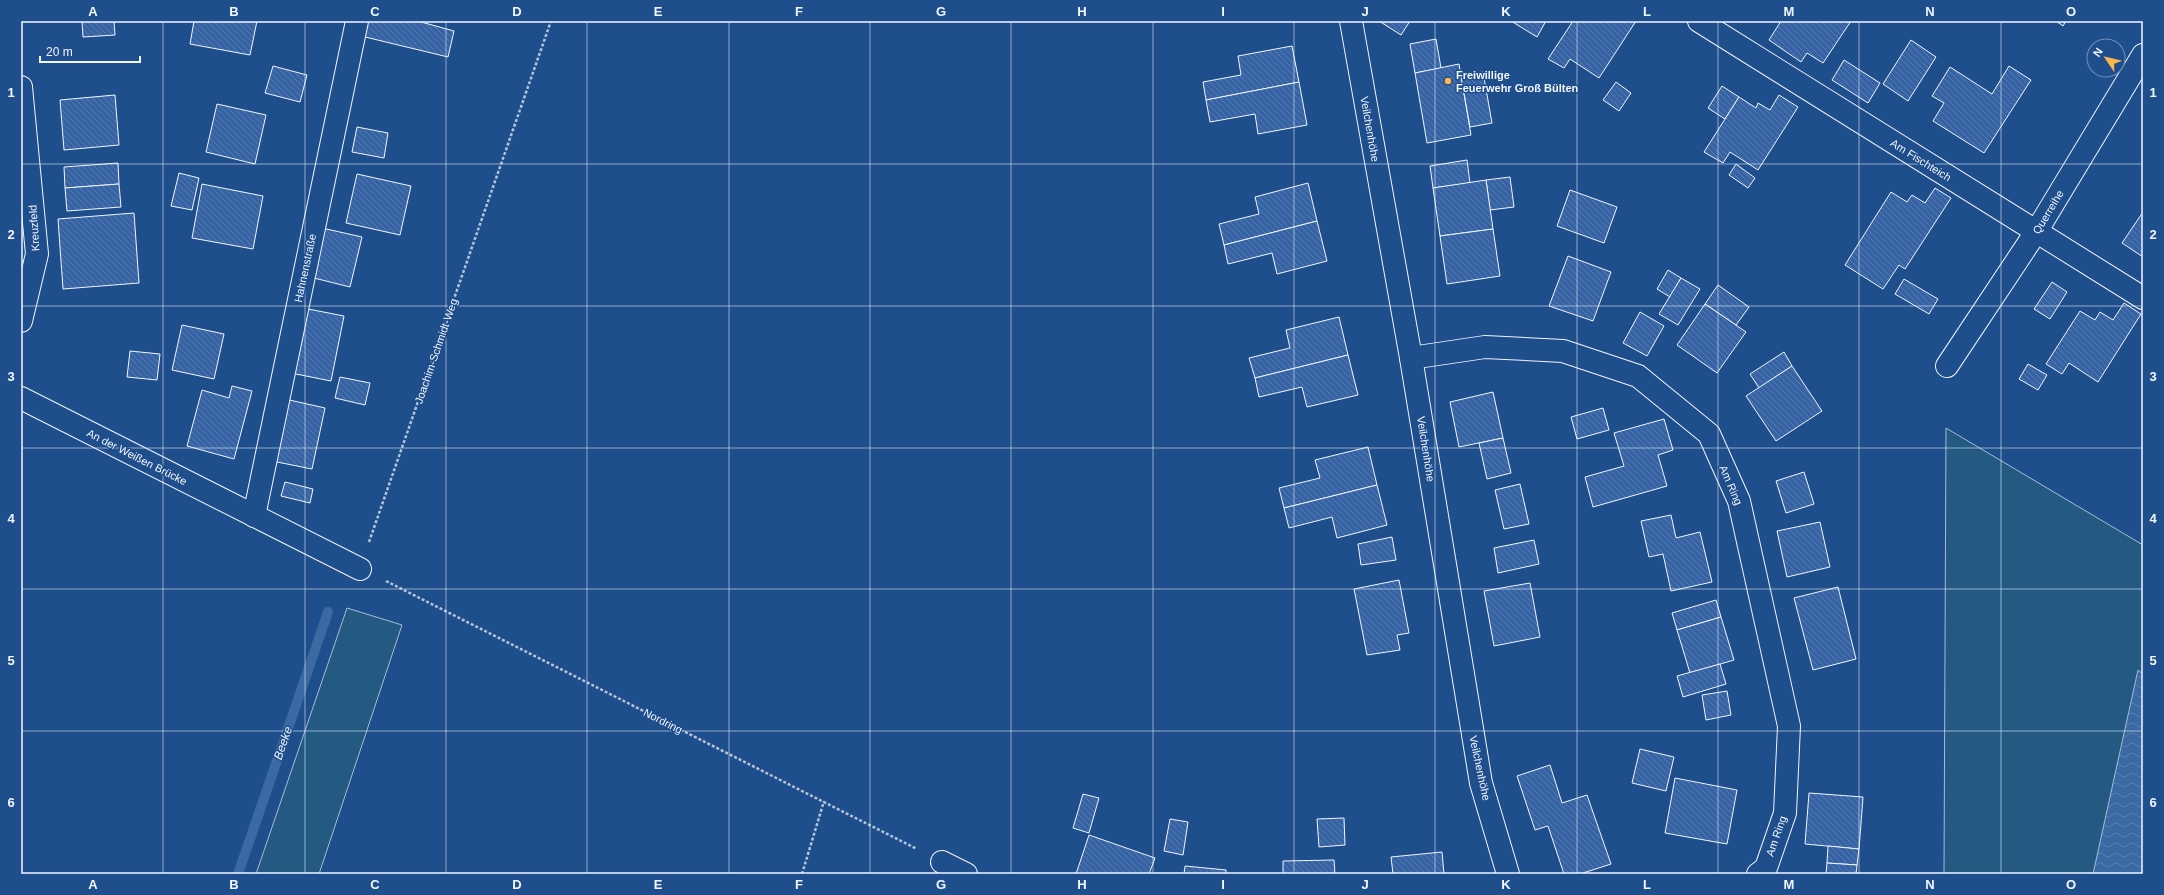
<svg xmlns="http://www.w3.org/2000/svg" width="2164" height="895" font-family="Helvetica,sans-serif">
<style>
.grass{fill:#245a82;stroke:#a8bbd7}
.water{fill:url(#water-waves);stroke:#a8bbd7}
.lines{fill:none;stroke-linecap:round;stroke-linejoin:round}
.stream{stroke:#3b69a3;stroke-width:10}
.building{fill:url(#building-back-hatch);stroke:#f2f6ff}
.street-casing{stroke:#f2f6ff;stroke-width:24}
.path{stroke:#b3c4dc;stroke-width:2.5;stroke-dasharray:3 2;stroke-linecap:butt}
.street{stroke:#1f4e8c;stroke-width:22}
.grid{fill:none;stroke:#f2f6ff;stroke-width:1;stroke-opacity:0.55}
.poi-dot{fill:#ffb74d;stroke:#1f4e8c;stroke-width:1.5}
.labels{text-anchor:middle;stroke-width:3;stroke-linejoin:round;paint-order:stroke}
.poi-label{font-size:11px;font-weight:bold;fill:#f2f6ff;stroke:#1f4e8c;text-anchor:start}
.street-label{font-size:11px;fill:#f2f6ff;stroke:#1f4e8c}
.water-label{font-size:12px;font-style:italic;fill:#f2f6ff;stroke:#1f4e8c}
.neatline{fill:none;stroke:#f2f6ff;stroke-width:1.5}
.grid-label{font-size:13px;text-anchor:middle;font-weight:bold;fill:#f2f6ff}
</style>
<defs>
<pattern id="water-waves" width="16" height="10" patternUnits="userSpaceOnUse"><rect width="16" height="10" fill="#3b69a3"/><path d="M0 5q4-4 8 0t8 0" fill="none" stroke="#587fb1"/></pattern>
<pattern id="building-back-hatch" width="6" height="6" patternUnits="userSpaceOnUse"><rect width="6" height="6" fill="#3563a3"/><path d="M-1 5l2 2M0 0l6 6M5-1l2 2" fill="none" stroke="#537ab1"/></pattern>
</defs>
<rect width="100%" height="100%" fill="#1f4e8c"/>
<g class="grass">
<path d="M1946,428L2143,545V874H1944Z"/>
<path d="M347,608L402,625L319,874H256Z"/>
</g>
<path class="water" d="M2138,670L2143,674V874H2093Z"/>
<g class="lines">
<path class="stream" d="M238,874L328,612"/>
</g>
<g class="building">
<path d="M82,21H114L115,35L83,37Z"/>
<path d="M194,21H257L250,55L190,44Z"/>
<path d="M365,21H422L421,22L454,31L448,57L361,36Z"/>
<path d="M1379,21H1410L1401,35Z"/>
<path d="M1511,21H1546L1537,37Z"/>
<path d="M1573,21H1636L1599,78L1570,59L1564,68L1548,59Z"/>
<path d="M1781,21H1851L1823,63L1807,53L1801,62L1769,40Z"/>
<path d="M2056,21H2066L2063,26Z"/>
<path d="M1436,39L1441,68L1415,73L1410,44Z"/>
<path d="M1911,40L1936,57L1908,101L1883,84Z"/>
<path d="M1292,46L1299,82L1206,100L1203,82L1241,75L1238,56Z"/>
<path d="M1844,60L1880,83L1868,103L1832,80Z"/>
<path d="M1459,64L1471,135L1427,143L1415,73Z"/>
<path d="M273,66L307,75L300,102L265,93Z"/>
<path d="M2009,66L2031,80L1984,153L1933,121L1944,103L1932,96L1950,67L1992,94Z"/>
<path d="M1483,72L1492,123L1470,127L1461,76Z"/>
<path d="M1299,82L1307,125L1258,134L1255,114L1210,122L1206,100Z"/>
<path d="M1616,82L1631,93L1619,111L1603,100Z"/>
<path d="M1722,86L1739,97L1725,119L1708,108Z"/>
<path d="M115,95L119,145L64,150L60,100Z"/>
<path d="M1779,95L1798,107L1758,170L1730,152L1723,163L1704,152L1739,97L1756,108L1758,103L1770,110Z"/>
<path d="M217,104L266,115L255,164L206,152Z"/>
<path d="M357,127L388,133L384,158L352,152Z"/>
<path d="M1467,160L1470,183L1433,188L1430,166Z"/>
<path d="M118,163L119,184L65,188L64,167Z"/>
<path d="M1736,164L1755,178L1748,188L1729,175Z"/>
<path d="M179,173L199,178L192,210L171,206Z"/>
<path d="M357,174L411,186L400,235L346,223Z"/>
<path d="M1510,177L1514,207L1490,210L1486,180Z"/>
<path d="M1486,180L1493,229L1440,236L1433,188Z"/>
<path d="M1308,183L1317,221L1224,245L1219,224L1259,214L1255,197Z"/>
<path d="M119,184L121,207L67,211L65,188Z"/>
<path d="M202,184L263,196L253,249L192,238Z"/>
<path d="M1935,188L1951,198L1905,269L1899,265L1883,289L1845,265L1891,192L1907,202L1912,195L1925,203Z"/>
<path d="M1570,190L1617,207L1604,243L1557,226Z"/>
<path d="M2143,212V257L2122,243Z"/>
<path d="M134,213L139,283L63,289L58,219Z"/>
<path d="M1317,221L1327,261L1277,274L1272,253L1228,264L1224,245Z"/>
<path d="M322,228L362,237L350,287L310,277Z"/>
<path d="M1493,229L1500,276L1447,284L1440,236Z"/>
<path d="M1568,256L1611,272L1593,321L1549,306Z"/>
<path d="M1668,270L1681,278L1670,297L1657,289Z"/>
<path d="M1681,278L1700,289L1678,325L1659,314Z"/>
<path d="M1904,279L1938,299L1929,314L1895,294Z"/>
<path d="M2052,282L2067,292L2050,319L2034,309Z"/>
<path d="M1718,285L1749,307L1736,325L1705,304Z"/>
<path d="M2124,303L2141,314L2098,382L2069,363L2062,374L2046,364L2080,311L2095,320L2100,312L2113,320Z"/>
<path d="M1705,304L1746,332L1717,373L1677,345Z"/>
<path d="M303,308L344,316L331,381L291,373Z"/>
<path d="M1640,312L1664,326L1647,356L1623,343Z"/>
<path d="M1339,317L1348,355L1255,378L1249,358L1290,348L1286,330Z"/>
<path d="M182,325L224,334L214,379L172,370Z"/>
<path d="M130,351L160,354L157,380L127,377Z"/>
<path d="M1784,352L1792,366L1759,388L1750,374Z"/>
<path d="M1348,355L1358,395L1307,407L1302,387L1259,397L1255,378Z"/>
<path d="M2028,364L2047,375L2038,390L2019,379Z"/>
<path d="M1792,366L1822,411L1776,441L1746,396Z"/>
<path d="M340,377L370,383L365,405L335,398Z"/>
<path d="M232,386L252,391L234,459L187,446L202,390L229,398Z"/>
<path d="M1493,392L1503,438L1459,447L1450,402Z"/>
<path d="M285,399L325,408L312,469L272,461Z"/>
<path d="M1603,408L1609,430L1577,439L1571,417Z"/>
<path d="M1664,419L1673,450L1658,455L1667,486L1593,507L1585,477L1624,466L1614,433Z"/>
<path d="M1503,438L1511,473L1487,479L1479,443Z"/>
<path d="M1368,447L1377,485L1284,508L1279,488L1320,478L1315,460Z"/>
<path d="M1804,472L1814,504L1786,513L1776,481Z"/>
<path d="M285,482L313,489L310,503L281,496Z"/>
<path d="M1520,484L1529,524L1504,529L1495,490Z"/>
<path d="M1377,485L1387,525L1337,538L1332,517L1289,528L1284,508Z"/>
<path d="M1671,515L1676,538L1700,532L1712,582L1671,591L1663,554L1649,557L1641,521Z"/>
<path d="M1820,522L1830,567L1787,577L1777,531Z"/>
<path d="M1392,537L1396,560L1361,565L1358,544Z"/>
<path d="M1534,540L1539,564L1498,573L1494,548Z"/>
<path d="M1399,580L1409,633L1397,635L1400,650L1367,655L1354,589Z"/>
<path d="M1530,583L1540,637L1494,646L1484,591Z"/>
<path d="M1838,587L1856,659L1813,670L1794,598Z"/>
<path d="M1716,600L1721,617L1677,630L1672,613Z"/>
<path d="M1721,617L1734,660L1690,673L1677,630Z"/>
<path d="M1720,664L1726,684L1683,697L1677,676Z"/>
<path d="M1727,691L1731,715L1706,720L1702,695Z"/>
<path d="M1640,749L1674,757L1666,791L1632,783Z"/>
<path d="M1550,765L1562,803L1587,795L1611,864L1580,874H1564L1548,826L1535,830L1517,776Z"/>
<path d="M1675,778L1737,790L1727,844L1665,833Z"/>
<path d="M1809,793L1863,797L1859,849L1805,844Z"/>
<path d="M1083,794L1099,798L1089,833L1073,828Z"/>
<path d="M1344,818L1345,845L1319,847L1317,819Z"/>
<path d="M1170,819L1188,822L1183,855L1164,851Z"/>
<path d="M1089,835L1155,858L1149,874H1076Z"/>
<path d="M1828,846L1859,849L1857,865L1827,863Z"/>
<path d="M1442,852L1444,874H1393L1391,857Z"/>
<path d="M1334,860L1335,874H1283V861Z"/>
<path d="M1827,863L1857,865L1856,874H1826Z"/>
<path d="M1185,866L1226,870V874H1184Z"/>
</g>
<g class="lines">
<defs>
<g id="street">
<path d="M1351,21L1411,358L1481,783L1508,874"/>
<path d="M1699,21L2143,298"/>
<path d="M21,87L37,254L21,321"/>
<path d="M1411,358L1485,347L1563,351L1638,376L1709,434L1739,501L1789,726L1785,813L1766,868L1758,874"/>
<path d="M1947,366L2036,232L2143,55"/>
<path d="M21,398L360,569"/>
<path d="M254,516L357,21"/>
<path d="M942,862L966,874"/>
</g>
</defs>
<use href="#street" class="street-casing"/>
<g class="path">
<path d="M369,542L551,21"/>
<path d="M386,581L917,849"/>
<path d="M802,874L824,801"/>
</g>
<use href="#street" class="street"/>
</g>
<path class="grid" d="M163,21V874M305,21V874M446,21V874M587,21V874M729,21V874M870,21V874M1011,21V874M1153,21V874M1294,21V874M1435,21V874M1577,21V874M1718,21V874M1859,21V874M2001,21V874M21,164H2143M21,306H2143M21,448H2143M21,589H2143M21,731H2143"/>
<circle class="poi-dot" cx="1448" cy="81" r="4"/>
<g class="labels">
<g class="poi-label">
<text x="1456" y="79">Freiwillige<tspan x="1456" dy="13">Feuerwehr Groß Bülten</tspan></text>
</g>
<g class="street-label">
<text transform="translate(1370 129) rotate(80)" y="4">Veilchenhöhe</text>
<text transform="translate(1921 160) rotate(32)" y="4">Am Fischteich</text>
<text transform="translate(2048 212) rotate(-59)" y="4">Querreihe</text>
<text transform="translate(34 228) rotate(-94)" y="4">Kreuzfeld</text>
<text transform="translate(305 268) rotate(-78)" y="4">Hahnenstraße</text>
<text transform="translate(436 351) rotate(-71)" y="4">Joachim-Schmidt-Weg</text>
<text transform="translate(1426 449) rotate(81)" y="4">Veilchenhöhe</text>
<text transform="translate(137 457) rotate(27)" y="4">An der Weißen Brücke</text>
<text transform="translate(1731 485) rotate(67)" y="4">Am Ring</text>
<text transform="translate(663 721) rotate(27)" y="4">Nordring</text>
<text transform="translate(1480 768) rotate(78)" y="4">Veilchenhöhe</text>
<text transform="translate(1776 836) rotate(-71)" y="4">Am Ring</text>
</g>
<g class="water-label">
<text transform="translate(283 743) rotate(-71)" y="4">Beeke</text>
</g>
</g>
<rect width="2164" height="895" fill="none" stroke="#1f4e8c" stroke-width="44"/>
<g transform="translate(2106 58) rotate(305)"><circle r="19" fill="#1f4e8c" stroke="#7391ba"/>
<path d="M0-3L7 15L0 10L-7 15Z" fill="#ffb74d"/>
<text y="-6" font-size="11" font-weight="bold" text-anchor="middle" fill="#f2f6ff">N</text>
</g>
<path d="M40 56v6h100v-6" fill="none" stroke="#f2f6ff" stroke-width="2"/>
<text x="46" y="56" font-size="12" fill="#f2f6ff" stroke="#1f4e8c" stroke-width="3" paint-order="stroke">20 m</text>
<rect x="22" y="22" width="2120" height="851" class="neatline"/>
<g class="grid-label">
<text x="93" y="16">A</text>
<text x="234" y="16">B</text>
<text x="375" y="16">C</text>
<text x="517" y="16">D</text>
<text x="658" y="16">E</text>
<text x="799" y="16">F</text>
<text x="941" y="16">G</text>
<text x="1082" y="16">H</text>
<text x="1223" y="16">I</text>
<text x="1365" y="16">J</text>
<text x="1506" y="16">K</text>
<text x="1647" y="16">L</text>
<text x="1789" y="16">M</text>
<text x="1930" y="16">N</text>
<text x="2071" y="16">O</text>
<text x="11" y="97">1</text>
<text x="2153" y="97">1</text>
<text x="11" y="239">2</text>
<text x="2153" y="239">2</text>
<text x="11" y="381">3</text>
<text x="2153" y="381">3</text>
<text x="11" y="523">4</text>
<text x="2153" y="523">4</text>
<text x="11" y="665">5</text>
<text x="2153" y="665">5</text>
<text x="11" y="807">6</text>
<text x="2153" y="807">6</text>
<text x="93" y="889">A</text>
<text x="234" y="889">B</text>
<text x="375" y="889">C</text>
<text x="517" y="889">D</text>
<text x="658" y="889">E</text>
<text x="799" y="889">F</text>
<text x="941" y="889">G</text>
<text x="1082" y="889">H</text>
<text x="1223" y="889">I</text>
<text x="1365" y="889">J</text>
<text x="1506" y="889">K</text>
<text x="1647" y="889">L</text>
<text x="1789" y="889">M</text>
<text x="1930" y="889">N</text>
<text x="2071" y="889">O</text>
</g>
</svg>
